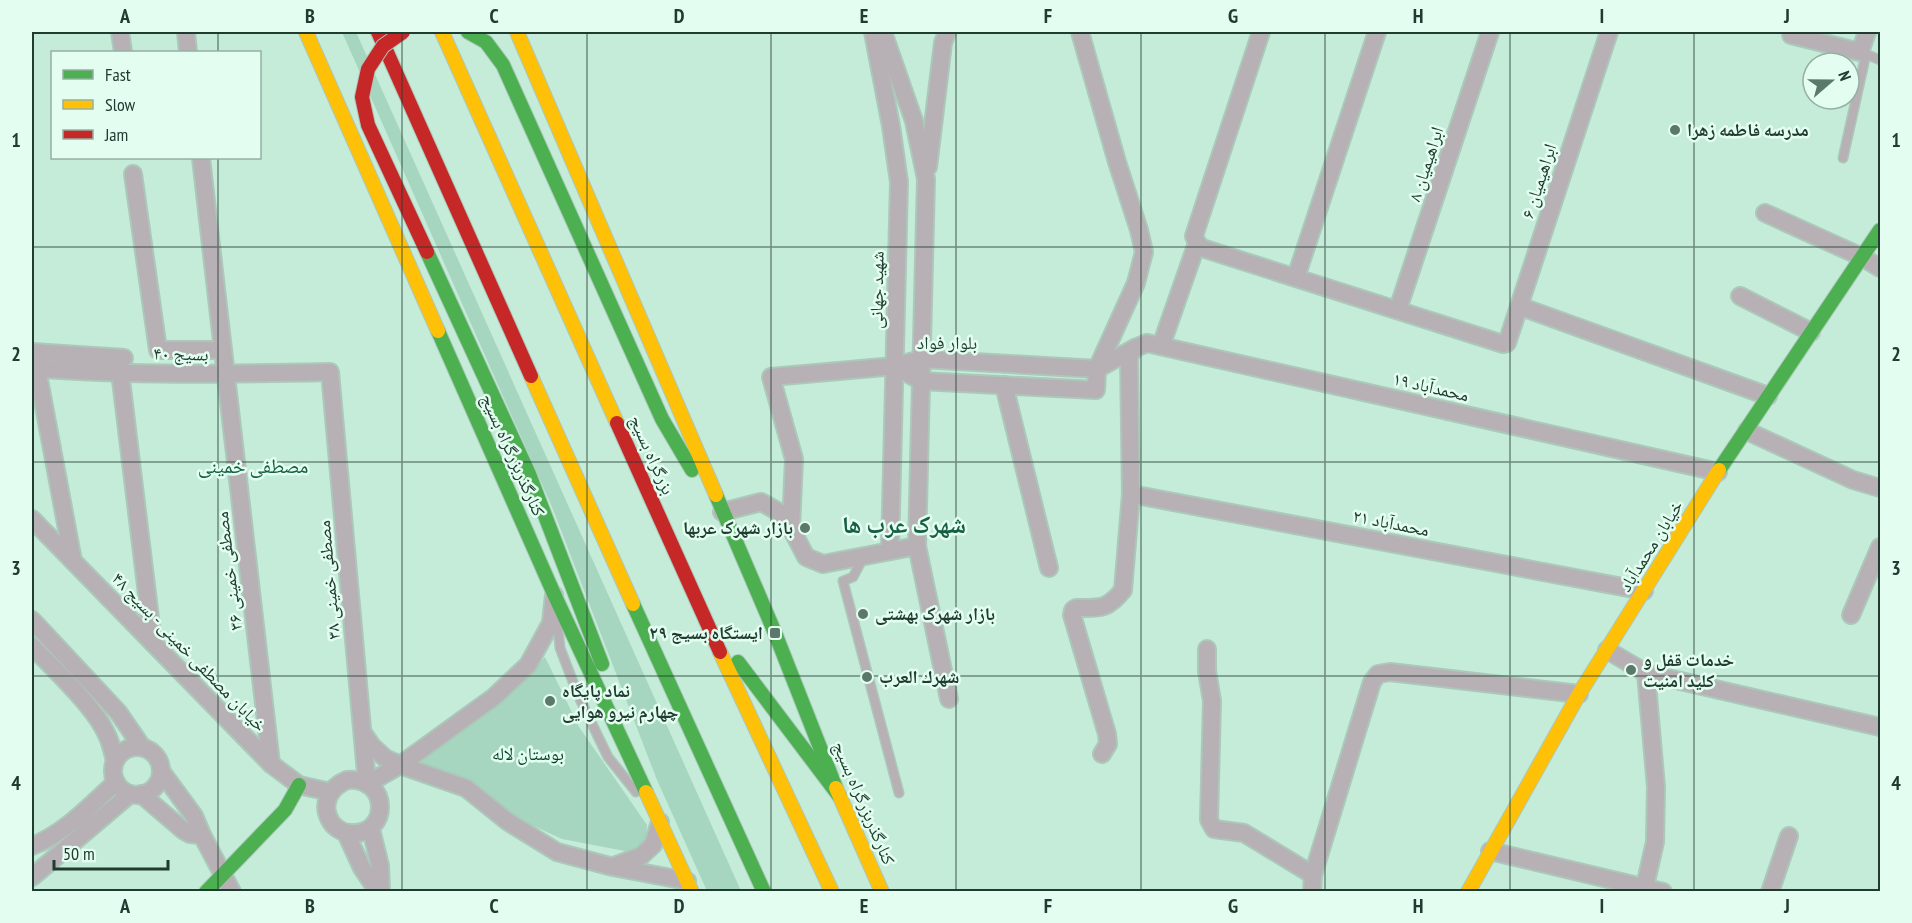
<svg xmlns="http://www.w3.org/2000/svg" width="1912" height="923" font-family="'PT Sans Narrow','Noto Naskh Arabic',sans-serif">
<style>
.green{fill:#a6d6bf}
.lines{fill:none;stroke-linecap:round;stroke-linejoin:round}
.lane-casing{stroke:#abc8bb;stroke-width:11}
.street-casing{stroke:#abc8bb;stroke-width:20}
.fast-casing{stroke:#abc8bb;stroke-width:16}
.slow-casing{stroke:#abc8bb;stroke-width:16}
.jam-casing{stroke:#abc8bb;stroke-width:16}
.lane{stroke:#b7b0b4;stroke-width:8}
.street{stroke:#b7b0b4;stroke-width:16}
.fast{stroke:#4caf50;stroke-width:14}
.slow{stroke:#ffc107;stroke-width:14}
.jam{stroke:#c62828;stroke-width:14}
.jam-bridge-casing{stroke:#abc8bb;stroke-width:16;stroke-linecap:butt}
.jam-bridge{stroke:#c62828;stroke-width:14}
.grid{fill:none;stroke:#203c30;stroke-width:1.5;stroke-opacity:0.55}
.poi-dot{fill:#5a796b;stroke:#e3fef0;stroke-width:2}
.labels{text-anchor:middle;stroke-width:5;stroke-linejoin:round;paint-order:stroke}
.poi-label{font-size:18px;font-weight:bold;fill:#203c30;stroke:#e3fef0;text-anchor:start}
.street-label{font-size:18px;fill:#203c30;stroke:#e3fef0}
.park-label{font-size:18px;fill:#003d29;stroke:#e3fef0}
.neighbourhood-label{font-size:20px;fill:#165f45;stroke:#e3fef0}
.district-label{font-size:24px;font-weight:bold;fill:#165f45;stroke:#e3fef0}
.neatline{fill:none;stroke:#203c30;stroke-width:2}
.grid-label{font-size:20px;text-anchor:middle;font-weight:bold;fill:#203c30}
</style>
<rect width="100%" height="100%" fill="#c5ebd9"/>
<g class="green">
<path d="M342,32H356L741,891H707L657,780L552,507Z"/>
<path d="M545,657L579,727L647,825L646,843L630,852L562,839L521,820L474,785L415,766L505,699Z"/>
</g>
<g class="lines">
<defs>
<g id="lane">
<path d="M1861,52L1880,60"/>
<path d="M1843,158L1866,54"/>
<path d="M863,558L853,577L843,581L899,793"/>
<path d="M557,618L560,648L578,695L608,757L636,792"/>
</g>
<g id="street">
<path d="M120,32L123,52"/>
<path d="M186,32L188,52"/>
<path d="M873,32L891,126L899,182L890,551"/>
<path d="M883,32L914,121L926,179L917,546L949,699"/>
<path d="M1791,35L1860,52L1867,32"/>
<path d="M928,167L943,43L947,32"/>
<path d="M133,174L158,350H223L201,158"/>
<path d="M1765,213L1862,257L1880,268"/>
<path d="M1197,243L1202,248L1503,344L1507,343L1609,32"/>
<path d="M1197,243L1194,236L1261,32"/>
<path d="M1296,277L1377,32"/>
<path d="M1740,296L1811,332"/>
<path d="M1519,306L1768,396"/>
<path d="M1398,309L1490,32"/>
<path d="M1161,346L1197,243"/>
<path d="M223,350L271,764"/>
<path d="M32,352L124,358"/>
<path d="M895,366L921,381L1096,390L1097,369L1136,283L1144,252L1139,230L1117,162L1080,32"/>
<path d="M32,368C131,376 230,374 330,372L367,784L400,765L494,697L528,665L551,623L554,595"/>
<path d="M37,369L73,561"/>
<path d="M1097,369L1135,348L1147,343L1718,472"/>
<path d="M120,372L153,643"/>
<path d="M1004,385L1049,568"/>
<path d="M1747,431L1853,480L1880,488"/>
<path d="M1131,494L1644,591"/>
<path d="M722,512L761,502L779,512L791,528L806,557L823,564L917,546"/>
<path d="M32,519L271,764L299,785L330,792"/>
<path d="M791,528L794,459L771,377L895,366L922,359L1097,369"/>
<path d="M1851,615L1880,547"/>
<path d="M32,620L118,712L142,747"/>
<path d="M32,646C54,669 95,707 107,735C111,743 113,753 115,761"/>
<path d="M1207,649V671L1212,701L1209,820L1214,829L1244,833L1313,875"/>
<path d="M1607,650L1646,673L1880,727"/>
<path d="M363,733L372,746L385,758L400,765L466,788L507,821L557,852L613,867L687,881"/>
<circle cx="137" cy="771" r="24"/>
<path d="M1102,754L1108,744L1107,734L1072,615L1073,610L1076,608C1100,608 1107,610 1123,590L1131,494L1129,356L1135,348"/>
<path d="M161,771L194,816L202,835L232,892"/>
<path d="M347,780C391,776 390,837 350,833C343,833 335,828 331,822C320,804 330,787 347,780Z"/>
<path d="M141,794L183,830L190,834L202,835"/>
<path d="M371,829L380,866L381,892"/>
<path d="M346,833L362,868L378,892"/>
<path d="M32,846C64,834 91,805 116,782"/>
<path d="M1490,851L1663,892"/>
<path d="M614,866L641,856L653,845L660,822"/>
<path d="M32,877L130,794"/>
<path d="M1645,886L1655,842L1656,787L1646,673"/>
<path d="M1312,892L1313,875L1372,682L1378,674L1390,672L1579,694"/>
<path d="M1770,892L1789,836"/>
</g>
<g id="fast">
<path d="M468,32L486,42L503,65L662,419L692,470"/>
<path d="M427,252L529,474L602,664"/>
<path d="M438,331L554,594L646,792"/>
<path d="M1719,470L1880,230"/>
<path d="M716,495L775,633L836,788"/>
<path d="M633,604L764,892"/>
<path d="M738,662L840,797"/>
<path d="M206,892L285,810L299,785"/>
</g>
<g id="slow">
<path d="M306,32L438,331"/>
<path d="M442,32L617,423"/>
<path d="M517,32L716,495"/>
<path d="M531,376L633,604"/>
<path d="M720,652L832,892"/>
<path d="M836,788L882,892"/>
<path d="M646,792L692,892"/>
<path d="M1468,892L1579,694L1719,470"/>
</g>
<g id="jam">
<path d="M378,32L531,376"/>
<path d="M617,423L720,652"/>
</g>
</defs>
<use href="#lane" class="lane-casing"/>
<use href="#street" class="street-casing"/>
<use href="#fast" class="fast-casing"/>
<use href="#slow" class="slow-casing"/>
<use href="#jam" class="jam-casing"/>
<use href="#lane" class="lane"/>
<use href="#street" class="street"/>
<use href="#fast" class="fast"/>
<use href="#slow" class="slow"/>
<use href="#jam" class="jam"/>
<defs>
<path id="jam-bridge" d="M403,32L383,46L368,69L362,97L368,125L427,252"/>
</defs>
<use href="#jam-bridge" class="jam-bridge-casing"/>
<use href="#jam-bridge" class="jam-bridge"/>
</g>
<path class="grid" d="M218,32V52M402,32V892M587,32V892M771,32V892M956,32V892M1141,32V892M1325,32V892M1510,32V892M1694,32V892M218,158V892M32,247H1880M32,462H1880M32,676H1880"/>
<g class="poi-dot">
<circle cx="1675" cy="130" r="6"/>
<circle cx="805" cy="528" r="6"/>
<circle cx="863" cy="614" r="6"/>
<rect x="769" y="627" width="12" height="12" rx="3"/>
<circle cx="1631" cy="670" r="6"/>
<circle cx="867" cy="677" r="6"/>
<circle cx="550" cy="701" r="6"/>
</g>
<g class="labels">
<g class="poi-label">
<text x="1687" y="136">مدرسه فاطمه زهرا</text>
<text x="793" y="534" text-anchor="end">بازار شهرک عربها</text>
<text x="875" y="620">بازار شهرک بهشتی</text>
<text x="763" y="639" text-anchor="end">ایستگاه بسیج ۲۹</text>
<text x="1643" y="666">خدمات قفل و<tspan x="1643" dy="21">کلید امنیت</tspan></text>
<text x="879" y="683">شهرك العرب</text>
<text x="562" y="697">نماد پایگاه<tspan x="562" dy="21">چهارم نیرو هوایی</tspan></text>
</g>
<g class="street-label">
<text transform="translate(1426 164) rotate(-72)" y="6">ابراهیمیان ۸</text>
<text transform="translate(1539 181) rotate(-72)" y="6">ابراهیمیان ۶</text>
<text transform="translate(877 290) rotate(-89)" y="6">شهید جهانی</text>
<text x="947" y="349">بلوار فواد</text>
<text transform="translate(181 354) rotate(1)" y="6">بسیج ۴۰</text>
<text transform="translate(1431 387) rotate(13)" y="6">محمدآباد ۱۹</text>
<text transform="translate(513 455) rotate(66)" y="6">کنارگذربزرگراه بسیج</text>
<text transform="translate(652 455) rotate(66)" y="6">بزرگراه بسیج</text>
<text transform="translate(1391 523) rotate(11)" y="6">محمدآباد ۲۱</text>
<text transform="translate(1651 546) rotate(-58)" y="6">خیابان محمدآباد</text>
<text transform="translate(229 571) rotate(-97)" y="6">مصطفی خمینی ۳۶</text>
<text transform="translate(329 580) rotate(-95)" y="6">مصطفی خمینی ۳۸</text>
<text transform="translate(189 652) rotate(46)" y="6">خیابان مصطفی خمینی - بسیج ۴۸</text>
<text transform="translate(864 803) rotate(67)" y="6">کنارگذربزرگراه بسیج</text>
</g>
<g class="park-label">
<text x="528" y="760">بوستان لاله</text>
</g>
<g class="neighbourhood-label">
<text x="253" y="473">مصطفی خمینی</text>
</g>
<g class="district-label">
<text x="904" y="533">شهرک عرب ها</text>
</g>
</g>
<rect width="1912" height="923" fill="none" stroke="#e3fef0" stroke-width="66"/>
<rect x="51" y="51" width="210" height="108" fill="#e3fef0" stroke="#95b0a3" stroke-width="1.5"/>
<rect x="63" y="70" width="30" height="9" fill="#4caf50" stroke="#95b0a3" stroke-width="1.5"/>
<text x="105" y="81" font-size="18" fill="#203c30">Fast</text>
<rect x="63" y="100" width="30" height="9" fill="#ffc107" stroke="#95b0a3" stroke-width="1.5"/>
<text x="105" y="111" font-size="18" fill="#203c30">Slow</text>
<rect x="63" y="130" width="30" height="9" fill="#c62828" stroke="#95b0a3" stroke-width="1.5"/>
<text x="105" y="141" font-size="18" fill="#203c30">Jam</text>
<g transform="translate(1831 81) rotate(70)"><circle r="28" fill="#e3fef0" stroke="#95b0a3" stroke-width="1.5"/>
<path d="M0-4.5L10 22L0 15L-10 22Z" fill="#5a796b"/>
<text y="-9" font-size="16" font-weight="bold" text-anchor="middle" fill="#203c30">N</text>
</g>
<path d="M54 860v9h114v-9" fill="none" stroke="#203c30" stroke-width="3"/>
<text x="63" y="860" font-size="18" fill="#203c30" stroke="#e3fef0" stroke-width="4.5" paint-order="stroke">50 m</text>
<rect x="33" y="33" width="1846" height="857" class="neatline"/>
<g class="grid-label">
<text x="125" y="23">A</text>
<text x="310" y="23">B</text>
<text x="494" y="23">C</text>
<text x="679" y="23">D</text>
<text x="864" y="23">E</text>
<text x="1048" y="23">F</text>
<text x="1233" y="23">G</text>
<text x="1418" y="23">H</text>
<text x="1602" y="23">I</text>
<text x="1787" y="23">J</text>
<text x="16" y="147">1</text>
<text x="1896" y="147">1</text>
<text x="16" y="361">2</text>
<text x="1896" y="361">2</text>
<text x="16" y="575">3</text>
<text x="1896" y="575">3</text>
<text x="16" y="790">4</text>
<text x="1896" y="790">4</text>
<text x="125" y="913">A</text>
<text x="310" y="913">B</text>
<text x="494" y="913">C</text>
<text x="679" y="913">D</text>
<text x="864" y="913">E</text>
<text x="1048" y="913">F</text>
<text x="1233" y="913">G</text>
<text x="1418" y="913">H</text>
<text x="1602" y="913">I</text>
<text x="1787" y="913">J</text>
</g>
</svg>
